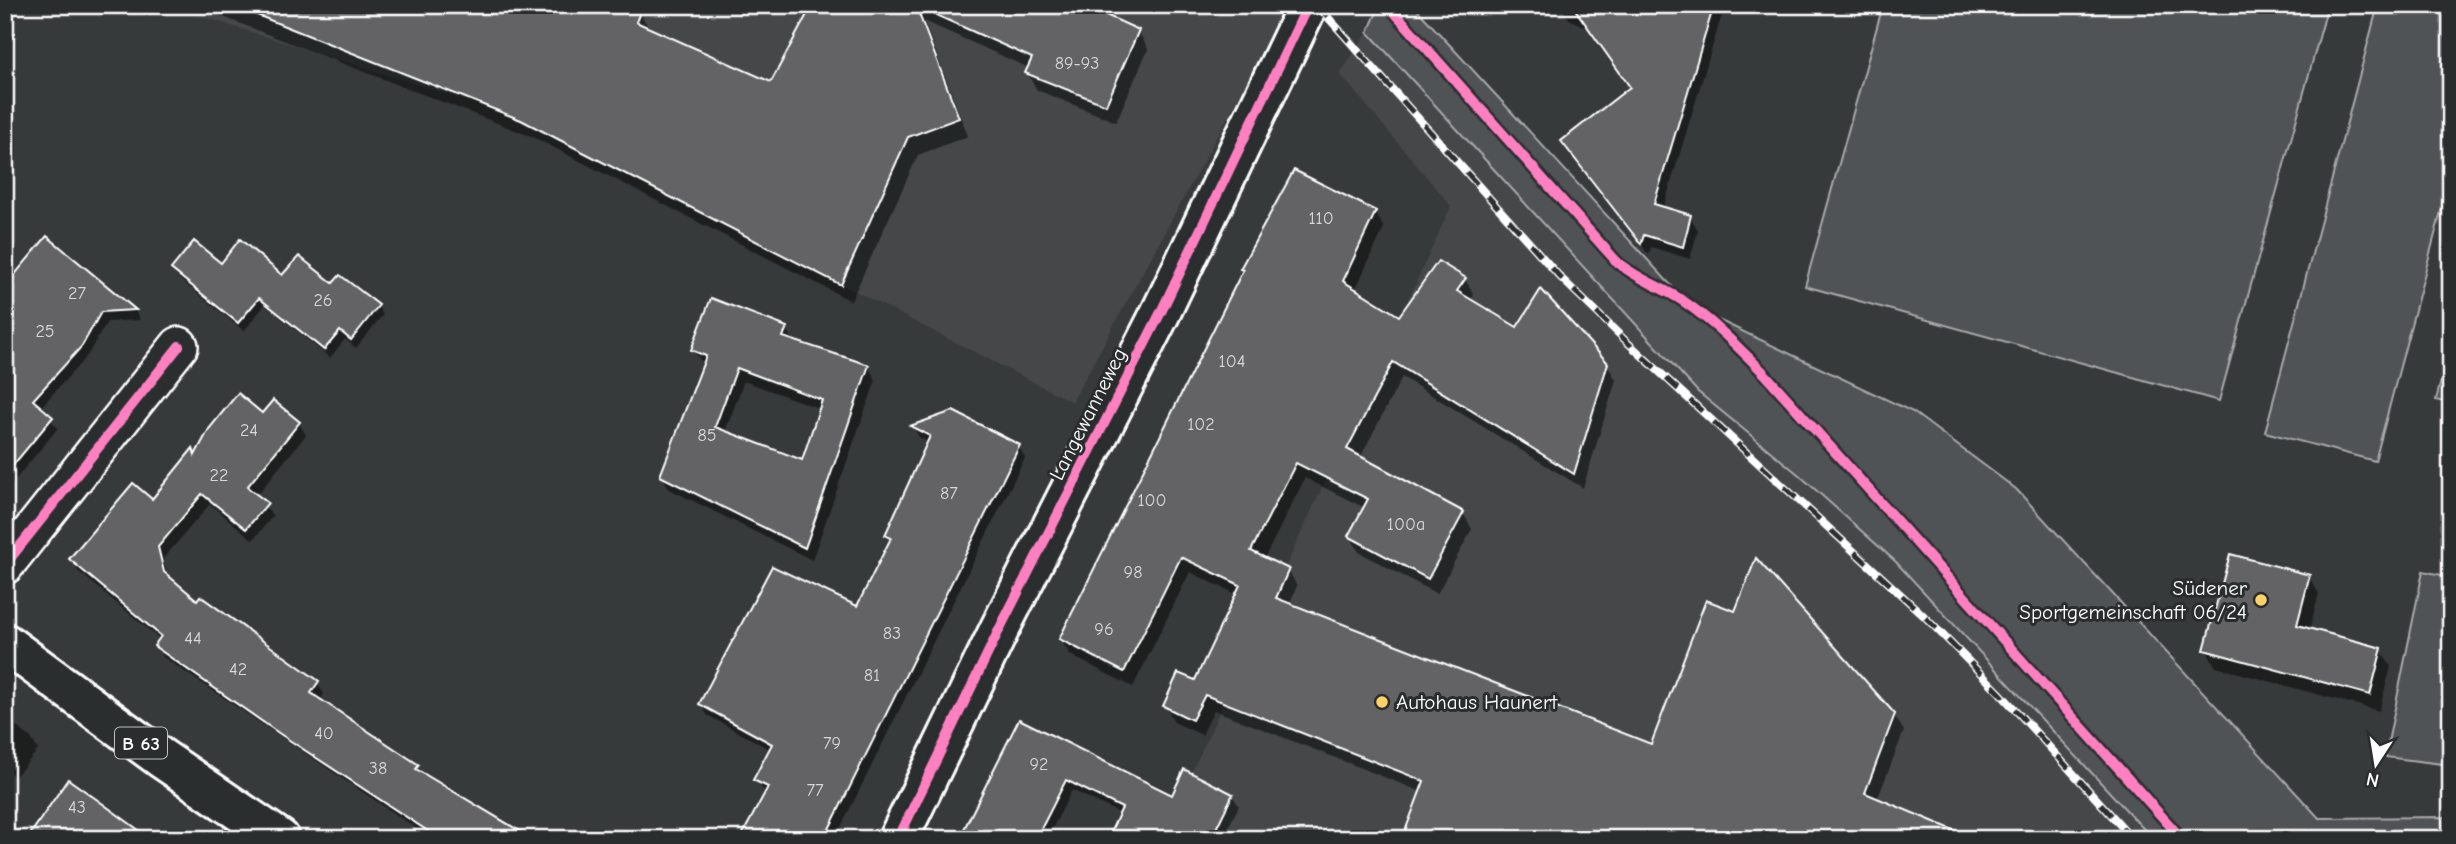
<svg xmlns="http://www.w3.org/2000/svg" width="2456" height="844" font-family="'Comic Neue',sans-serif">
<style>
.built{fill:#444748}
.green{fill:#505354;stroke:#a8a9aa;stroke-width:2}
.shadow{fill:#0007;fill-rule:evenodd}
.building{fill:#636465;stroke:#fff;stroke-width:2;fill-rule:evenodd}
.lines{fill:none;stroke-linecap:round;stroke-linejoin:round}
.street-casing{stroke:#fff;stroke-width:42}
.secondary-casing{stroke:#fff;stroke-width:44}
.primary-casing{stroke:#fff;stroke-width:44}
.street{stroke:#2a2d2e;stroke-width:37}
.secondary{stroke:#2a2d2e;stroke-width:38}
.primary{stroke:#2a2d2e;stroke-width:38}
.rail-casing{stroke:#fff;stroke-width:8}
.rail{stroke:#2a2d2e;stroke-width:5;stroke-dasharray:16;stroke-linecap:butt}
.cycleway-casing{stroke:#2a2d2e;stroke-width:15}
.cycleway{stroke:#ff80c0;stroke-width:10}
.poi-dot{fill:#ffd166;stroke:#2a2d2e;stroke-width:2.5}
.labels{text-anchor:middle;stroke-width:6;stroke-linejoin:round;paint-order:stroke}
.number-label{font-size:18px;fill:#d8d8d8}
.shield{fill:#2a2d2e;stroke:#bfc0c0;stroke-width:2}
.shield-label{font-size:19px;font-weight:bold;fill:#fff}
.street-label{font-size:21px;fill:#fff;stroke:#2a2d2e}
.poi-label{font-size:21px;fill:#fff;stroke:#2a2d2e;text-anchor:end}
</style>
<rect width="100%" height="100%" fill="#373a3b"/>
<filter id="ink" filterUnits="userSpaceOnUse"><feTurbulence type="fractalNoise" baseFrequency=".0143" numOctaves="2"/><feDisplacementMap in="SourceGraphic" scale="14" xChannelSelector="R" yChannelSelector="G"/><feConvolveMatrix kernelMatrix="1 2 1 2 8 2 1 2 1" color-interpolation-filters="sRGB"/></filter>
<g filter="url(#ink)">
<g class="built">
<path d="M166,5H1289L1072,402L506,113Z"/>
<path d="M1368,32L1698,392L1798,474L1895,561L2153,839H1161L1451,206L1340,74Z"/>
</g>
<g class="green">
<path d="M1380,5H1413L1691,307L1913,412L2016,489L2319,818L2451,817V839H2153L1895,561L1798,474L1698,392L1368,32Z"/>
<path d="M1883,5H2328L2219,401L1805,286Z"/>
<path d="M2378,5H2451V174L2375,461L2265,432Z"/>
<path d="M2451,342V404L2436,400Z"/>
<path d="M2423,571L2451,577V765L2385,757Z"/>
</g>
<g class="shadow">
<path d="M192,5H623L640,13L650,30L772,84L814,5H1087L1090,10L1138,31L1148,49L1116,122L1037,90L1027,73L1029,68L924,21L968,136L918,155L851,301L533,137Z"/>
<path d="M1725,5L1663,209L1690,217L1698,230L1690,259L1651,247L1649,255L1563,141L1631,88L1589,29L1569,19L1561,6Z"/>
<path d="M1375,212L1384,228L1355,290L1399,319L1465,279L1474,295L1470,301L1517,329L1607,364L1616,380L1583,488L1402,377L1360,458L1463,513L1472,529L1437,594L1359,552L1350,536L1365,508L1305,478L1264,559L1288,570L1297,586L1289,605L1652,746L1894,715L1904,731L1877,800L1422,792L1214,710L1202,735L1174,722L1165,705L1196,683L1238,595L1190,572L1133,687L1070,655L1061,639Z"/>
<path d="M47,238L135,311L140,320L107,322L87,356L40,408L58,428L5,492V289Z"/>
<path d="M221,265L333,285L378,306L383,315L356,348L345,339L330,358L265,305L244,331L178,278L173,270Z"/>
<path d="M786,328L794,342L868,366L876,380L812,560L669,489L662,475L704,365L693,350ZM744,381L821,409L803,462L725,432Z"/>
<path d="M262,416L299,423L306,435L256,496L273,516L253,540L210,504L163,559L168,578L198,602L317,682L324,694L320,701L418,766L423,775L533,839H424L426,835L163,657L157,646L161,640L78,571L72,560L152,502L196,457Z"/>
<path d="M913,427L1018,446L1025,458L835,839H742L766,793L755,780L771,750L707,715L701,703L857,609L891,542L887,535L929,443L919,437Z"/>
<path d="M2309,577L2319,594L2309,630L2381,650L2391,667L2379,711L2216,667L2206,650Z"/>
<path d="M5,717L31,738L38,750L15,777L5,769Z"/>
<path d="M1020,721L1172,797L1232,795L1239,806L1222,839H1109L1121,814L1072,790L1047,839H961Z"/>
</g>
<g class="building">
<path d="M232,5H643L636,22L771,82L812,5H1084L1139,30L1106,105L1025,73L1032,58L916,6L959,118L908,137L841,285L521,120Z"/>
<path d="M1572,5H1714L1654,204L1691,215L1683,247L1644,235L1641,244L1561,141L1630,87Z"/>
<path d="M1294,170L1376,211L1343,281L1399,316L1438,261L1466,278L1457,291L1517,327L1541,289L1608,363L1574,474L1393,362L1347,449L1464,512L1428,579L1348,536L1368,499L1296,463L1251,551L1289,569L1276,598L1651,744L1706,600L1735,611L1756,558L1895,714L1865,793L1975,839H1402L1424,781L1205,695L1192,720L1163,706L1178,673L1195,680L1240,585L1181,557L1124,672L1059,639L1243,270L1240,269Z"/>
<path d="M47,236L136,310L101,312L82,346L33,400L53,417L5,475V286Z"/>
<path d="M240,239L282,275L299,256L333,283L340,275L379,305L351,340L340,331L324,350L259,298L238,323L171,269L194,241L221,263Z"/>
<path d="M711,298L787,327L783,337L869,365L805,548L660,476L706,356L691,350ZM737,368L822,400L802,460L715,427Z"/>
<path d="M238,393L262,413L273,400L300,422L247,487L268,503L246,529L202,494L158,547L164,572L197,600L200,596L319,681L311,693L419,765L416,769L533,839H440L280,734L154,646L161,636L69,559L133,483L152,499L193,448L195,455L209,429Z"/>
<path d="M953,411L1020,445L824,839H740L768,787L753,780L772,744L699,704L772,566L857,606L891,538L885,535L930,436L910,426Z"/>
<path d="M2230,554L2310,575L2297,625L2382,648L2370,695L2204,650Z"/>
<path d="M1019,719L1172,795L1184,769L1233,794L1211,839H1107L1122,808L1066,780L1036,839H959Z"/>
<path d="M68,779L99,801L151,839H27Z"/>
</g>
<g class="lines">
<defs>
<path id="street" d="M5,565L179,346"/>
<path id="secondary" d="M898,839L1000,628L1161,312L1308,5"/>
<path id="primary" d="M5,643L161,758L280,839"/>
</defs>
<use href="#street" class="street-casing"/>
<use href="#secondary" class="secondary-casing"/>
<use href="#primary" class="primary-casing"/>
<use href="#street" class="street"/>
<use href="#secondary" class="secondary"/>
<use href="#primary" class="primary"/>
<defs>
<path id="rail" d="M1317,5L1560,277L1627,342L1923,615L2000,693L2133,839"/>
</defs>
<use href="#rail" class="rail-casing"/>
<use href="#rail" class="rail"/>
<defs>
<g id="cycleway">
<path d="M1388,5L1617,262C1637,279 1662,287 1683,301C1713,321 1739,348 1765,374L2182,839"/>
<path d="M5,565L179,346"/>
<path d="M898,839L1000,628L1161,312L1308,5"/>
</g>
</defs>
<use href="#cycleway" class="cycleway-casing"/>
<use href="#cycleway" class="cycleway"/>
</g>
</g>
<g class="poi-dot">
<circle cx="2261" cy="600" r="7"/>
<circle cx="1382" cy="702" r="7"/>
</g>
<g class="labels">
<g class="number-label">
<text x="1077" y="69">89-93</text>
<text x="1321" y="224">110</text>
<text x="77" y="299">27</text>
<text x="323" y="306">26</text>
<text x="45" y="337">25</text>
<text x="1232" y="367">104</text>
<text x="1201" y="430">102</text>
<text x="249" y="436">24</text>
<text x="707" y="441">85</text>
<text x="219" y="481">22</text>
<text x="949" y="499">87</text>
<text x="1152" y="506">100</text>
<text x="1406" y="530">100a</text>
<text x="1133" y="578">98</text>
<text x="1104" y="635">96</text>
<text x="892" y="639">83</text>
<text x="193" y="644">44</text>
<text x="238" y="675">42</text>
<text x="872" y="681">81</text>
<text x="324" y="739">40</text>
<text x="832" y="749">79</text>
<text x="1039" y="770">92</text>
<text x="378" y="774">38</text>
<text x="815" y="796">77</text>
<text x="77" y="813">43</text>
</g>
<rect class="shield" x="115" y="727.5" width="52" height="31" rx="5"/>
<g class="shield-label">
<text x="141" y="750">B 63</text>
</g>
<g class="street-label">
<text transform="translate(1088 414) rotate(-63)" y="7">Langewanneweg</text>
</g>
<g class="poi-label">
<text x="2247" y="595">Südener<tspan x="2247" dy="24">Sportgemeinschaft 06/24</tspan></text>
<text x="1396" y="709" text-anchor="start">Autohaus Haunert</text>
</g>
</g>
<rect width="2456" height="844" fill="none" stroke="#2a2d2e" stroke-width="28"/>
<rect x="14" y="14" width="2428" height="816" fill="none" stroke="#fff" stroke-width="2.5" filter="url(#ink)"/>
<g transform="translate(2376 764) rotate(192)" stroke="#2a2d2e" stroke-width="5" paint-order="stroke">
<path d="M0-5L12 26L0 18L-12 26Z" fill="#ffffff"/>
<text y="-10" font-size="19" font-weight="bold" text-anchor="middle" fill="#ffffff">N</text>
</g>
</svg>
